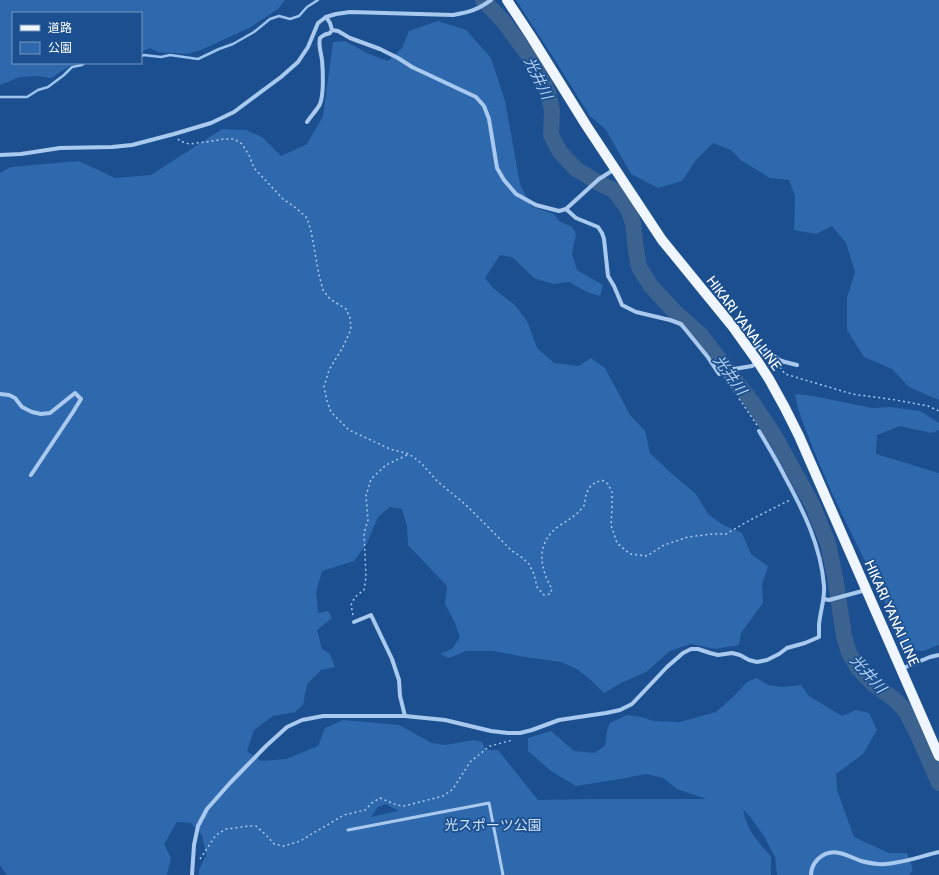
<svg xmlns="http://www.w3.org/2000/svg" width="939" height="875" font-family="Cabin,'Noto Sans JP',sans-serif">
<style>
.green{fill:#2e69ad;fill-rule:evenodd}
.lines{fill:none;stroke-linecap:round;stroke-linejoin:round}
.stream{stroke:#9cc4f0;stroke-width:2.5}
.river{stroke:#3c6290;stroke-width:16}
.path{stroke:#a9c9ee;stroke-width:1.5;stroke-dasharray:2 3;stroke-linecap:butt}
.service{stroke:#a9c9ee;stroke-width:3}
.minor{stroke:#a9c9ee;stroke-width:4}
.primary{stroke:#f0f6ff;stroke-width:10}
.labels{text-anchor:middle;stroke-width:3.5;stroke-linejoin:round;paint-order:stroke}
.street-label{font-size:14px;fill:#fff;stroke:#1b4f8f}
.park-label{font-size:14px;fill:#cfe3fa;stroke:#1b4f8f}
.water-label{font-size:15px;font-style:italic;fill:#b5d3f5;stroke:#1b4f8f}
</style>
<rect width="100%" height="100%" fill="#1b4f8f"/>
<g class="green">
<path d="M0,0H285L278,9L249,28L201,50L187,54L158,52L150,48L141,52V13H13V63H74L51,78L38,76L20,77L0,85Z"/>
<path d="M516,0H939V400L909,387L892,369L864,357L847,330V298L855,272L846,243L832,226L816,234L794,230L795,196L789,180L770,178L742,161L731,150L713,143L696,160L682,181L658,188L631,174L606,130L590,116L553,57Z"/>
<path d="M438,21L466,30L491,58L505,101L520,184L531,206L554,214L559,221L572,227L576,234L572,254L577,270L603,285L600,296L589,293L569,282L553,284L534,278L512,257L500,255L485,278L493,288L515,305L527,321L537,348L554,363L579,366L591,358L605,368L630,415L645,431L650,453L671,473L696,494L708,514L723,525L742,533L751,554L768,566L762,585L763,603L741,633L739,645L715,649L691,644L670,651L646,672L621,683L604,693L593,682L577,669L561,662L525,657L493,651H466L449,658L440,654L452,649L460,637L454,621L445,604L447,586L408,545L407,526L402,509L390,507L378,517L367,543L354,561L322,571L316,592L318,613L328,611L332,618L317,630L322,649L330,654L335,667L321,670L307,684L303,705L295,712L273,716L254,730L247,751L261,761L286,759L318,746L325,728L343,720L399,725L432,743L445,745L474,740L482,742L486,750H498L538,800L597,799H706L677,789L663,778L646,774L620,779L576,786L551,771L528,751V738L551,731L574,751L594,753L605,746L607,731L610,723L627,715L641,717L654,721L680,722L716,712L734,696L747,682L757,678L768,685L782,687L801,685L809,696L842,716L856,710L869,713L877,730L863,754L836,774L837,790L854,837L889,853H907L913,870L909,875H777L775,857L764,836L751,818L743,809C746,828 758,843 771,856V875H199V870L206,855L202,835L191,823L177,822L164,844L171,858L167,875H7L0,865V173L11,167L79,161L115,178L151,175L222,129L246,130L262,137L281,156L307,144L323,116L333,42L345,41L369,54L388,61L402,48L409,31ZM386,804L398,811L371,817L378,807Z"/>
<path d="M795,394L813,396L872,408L891,407L920,411L939,423V430L931,433L900,426L877,435L876,454L939,473V645L923,651L908,650L897,637L883,597L859,549L832,493L814,451L798,409Z"/>
</g>
<g class="lines">
<g class="stream">
<path d="M141,56L144,55L161,57L170,55L198,59L219,49L233,44L254,32L270,19L279,16L290,19L299,16L307,7L318,0"/>
<path d="M0,97H27L38,90L48,87L64,75L72,67L82,65L84,63"/>
</g>
<path class="river" d="M483,0L504,22L529,56L548,92L552,110L551,135L560,152L576,169L599,183L615,191L628,209L633,223L636,250L639,267L651,286L675,312L701,335L752,402L777,440L812,504L828,543L835,577L844,636L849,653L858,668L872,683L894,699L905,710L918,735L939,783"/>
<g class="path">
<path d="M178,139L180,141L189,144L206,142L224,139H234L242,144L249,155L254,168L283,199L296,208L307,218L311,231L319,275L323,290L330,299L346,309L350,318L351,329L343,347L329,370L324,387L327,401L331,412L349,430L390,449L409,454L421,463L437,481L466,505L512,551L520,556L529,564L534,574L537,587L544,595L550,594L552,589C539,567 536,542 559,526C568,520 576,516 583,507C585,505 585,502 585,499C588,487 591,484 602,480L608,484L612,492V508L611,525L617,543L630,554L647,556L664,545L688,537L712,534H726L752,519L790,500"/>
<path d="M780,367L785,374L852,394L896,400L928,406L939,411"/>
<path d="M725,378L757,425"/>
<path d="M353,615L351,605L355,597L364,590L366,577L364,533L368,520L366,496L371,479L386,465L409,454"/>
<path d="M200,859L216,835L226,829L249,826H256L266,835L274,844L284,846L300,841L344,815L365,810L372,803L380,798L397,805L404,806L443,796L453,789L470,762L490,746L513,740"/>
</g>
<path class="service" d="M348,830L489,803L503,875"/>
<g class="minor">
<path d="M332,30L338,31L350,38L380,49L398,58L412,67L476,97L484,106L489,119L497,168L504,180L516,194L536,205L559,211L566,209L599,179L615,169"/>
<path d="M307,122C311,116 317,110 320,104C324,94 323,70 322,60C321,52 318,45 320,38L324,35L330,33L332,30L330,23L326,17"/>
<path d="M0,155L21,154L60,148L112,147L132,145L174,134L211,123L234,112L281,77L298,62L308,47L318,23L326,17L336,14L350,12L453,15C470,12 477,10 491,0"/>
<path d="M566,209L576,218L598,227L602,233L604,239L608,276L614,286L622,305L636,312L670,320L681,324L707,356L719,374L734,369L752,366L758,362"/>
<path d="M750,350L758,346L768,351L779,360L785,362L797,365"/>
<path d="M0,394L9,395L15,398L22,407L32,412L41,414L50,413L75,393L81,399L73,412L31,475"/>
<path d="M824,599L829,600L866,590"/>
<path d="M354,622L371,615L392,659L399,680L400,696L405,716"/>
<path d="M901,669L930,657L939,655"/>
<path d="M192,875L194,845L198,826L207,809L230,783L266,746L287,727L302,720L323,716H405L445,720L491,731L508,733H520L532,730L559,720L579,717L606,713L620,710L632,704L667,667L683,653L691,649H698L710,653L718,655L732,653L740,655L749,660L757,662L767,660L779,654L787,648L805,643L819,637C819,633 819,629 819,625C820,612 825,599 824,586C821,546 803,510 785,477C777,461 768,446 759,431"/>
<path d="M811,875C811,869 814,863 818,859C832,846 846,855 861,861C869,863 877,865 885,864C903,863 922,856 939,852"/>
</g>
<path class="primary" d="M507,0L532,38L586,125L662,240L733,327L758,362L769,379L785,408L799,436L939,756"/>
</g>
<g class="labels">
<g class="street-label">
<text transform="translate(744 323) rotate(53)" y="5">HIKARI YANAI LINE</text>
<text transform="translate(892 613) rotate(66)" y="5">HIKARI YANAI LINE</text>
</g>
<g class="park-label">
<text x="493" y="830">光スポーツ公園</text>
</g>
<g class="water-label">
<text transform="translate(538 78) rotate(64)" y="5">光井川</text>
<text transform="translate(730 375) rotate(54)" y="5">光井川</text>
<text transform="translate(868 674) rotate(48)" y="5">光井川</text>
</g>
</g>
<rect x="12" y="12" width="130" height="52" fill="#1b4f8f" stroke="#7695bc"/>
<rect x="20" y="25" width="20" height="6" fill="#f0f6ff" stroke="#7695bc"/>
<text x="48" y="32" font-size="12" fill="#ffffff">道路</text>
<rect x="20" y="42" width="20" height="12" fill="#2e69ad" stroke="#7695bc"/>
<text x="48" y="52" font-size="12" fill="#ffffff">公園</text>
</svg>
